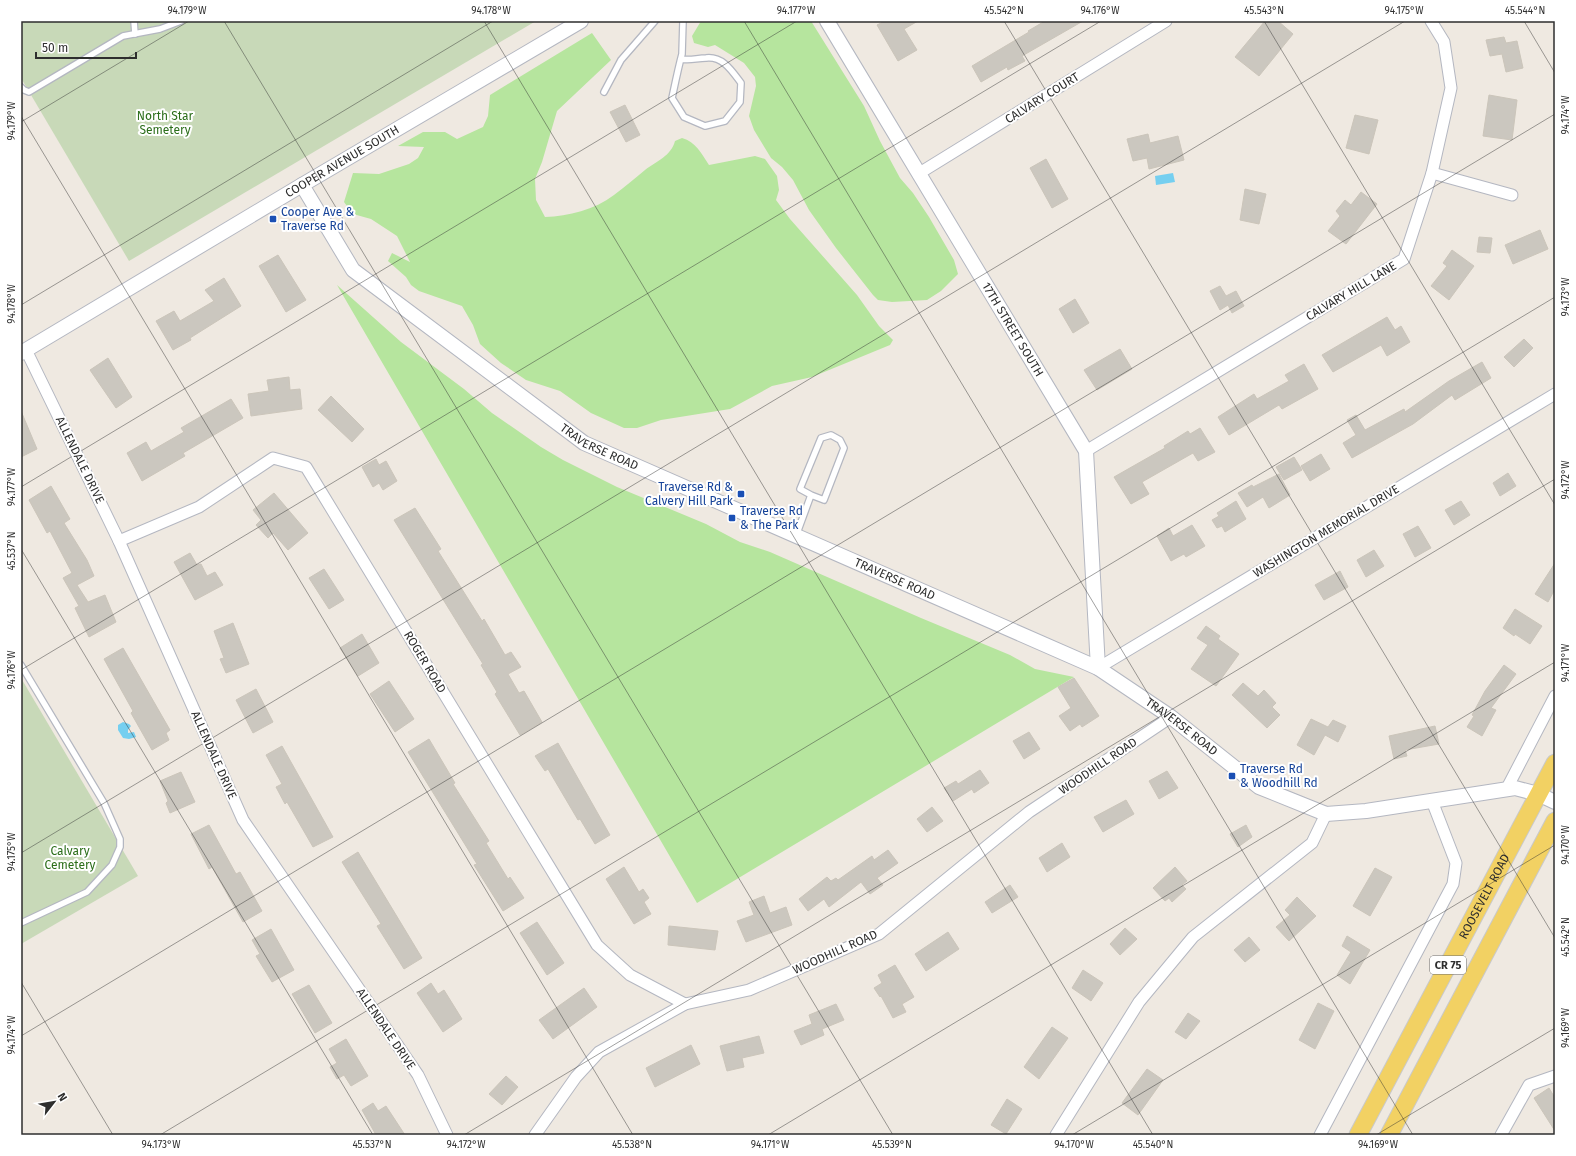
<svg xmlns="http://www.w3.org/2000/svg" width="1576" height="1156" font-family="'Fira Sans',sans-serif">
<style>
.green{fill:#b6e59e}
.cemetery{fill:#c8d9b8}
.water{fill:#75cff0}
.building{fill:#cbc7bf;stroke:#cbc5ba}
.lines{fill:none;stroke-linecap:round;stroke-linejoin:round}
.service-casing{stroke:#b4b7c1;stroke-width:8}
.minor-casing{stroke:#b4b7c1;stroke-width:13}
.tertiary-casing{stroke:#b4b7c1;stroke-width:16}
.primary-casing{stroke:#c9c9c9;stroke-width:19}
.service{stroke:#fff;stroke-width:5.5}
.minor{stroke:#fff;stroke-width:11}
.tertiary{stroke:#fff;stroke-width:14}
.primary{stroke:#f2d163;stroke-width:17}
.ticks{fill:none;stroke:#2e2e2e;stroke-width:1;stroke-opacity:0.45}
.transit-dot{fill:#1a4fb4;stroke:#fff;stroke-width:1.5}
.labels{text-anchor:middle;stroke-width:4;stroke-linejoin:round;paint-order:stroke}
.shield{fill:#fff;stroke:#6d6d6d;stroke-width:1}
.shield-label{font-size:11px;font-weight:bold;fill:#2e2e2e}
.street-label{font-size:12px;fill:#2e2e2e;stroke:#fff}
.park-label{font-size:12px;fill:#2c6e1b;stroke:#fff}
.transit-label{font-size:12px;fill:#164399;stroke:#fff;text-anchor:start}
.neatline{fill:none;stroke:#2e2e2e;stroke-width:1.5}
.ticks-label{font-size:10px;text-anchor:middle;fill:#2e2e2e}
</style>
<rect width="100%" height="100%" fill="#efe9e1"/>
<g class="green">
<path d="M701,21H811L864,106L880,141L900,178L913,193L929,217L954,260L958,274L941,291L927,300L892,302L878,300L873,295L836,248L809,210L793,180L782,167L771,158L754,130L749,116L756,86L755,77L744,63L715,45L708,47L694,43L692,36Z"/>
<path d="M592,33L611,60L557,111L542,162L535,179L536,200L545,217C569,216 594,210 614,195C625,187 635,178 645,170C657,161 671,156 675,141L682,138C696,142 701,153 709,165L755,156L765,159L777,176L779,190L776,200L790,219L857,295L879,326L893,340L890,345L812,377L772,386L730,409L661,420L637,428H624L591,413L560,391L526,380L501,363L480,344L473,325L462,306L419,291L411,285L406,277L388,261L392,253L410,262L397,236L371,219L353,214L344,202L353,173L379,174L409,164L418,158L424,147L398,146L423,132H445L457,139L483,127L488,116L490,95Z"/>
<path d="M337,285L401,342L464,389L492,413L541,447L563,460L617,487L706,524L740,542L770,552L921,618L1010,655L1035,669L1074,677L697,903Z"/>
</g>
<g class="cemetery">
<path d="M21,21H536L129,261L21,78Z"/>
<path d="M21,678L138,876L21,944Z"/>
</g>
<g class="water">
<path d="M1173,173L1175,182L1156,185L1155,176Z"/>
<path d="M123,722L129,724L131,726L128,730V733L134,732L136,737L129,739L123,738L118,730V725Z"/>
</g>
<g class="building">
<path d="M885,21H918L904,29L917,50L898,61L877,25Z"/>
<path d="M1045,21H1083L1022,56L1025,61L1008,70L1007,67L981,82L972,66L1029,32L1028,31Z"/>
<path d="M1265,21H1278L1293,34L1259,76L1235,57Z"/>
<path d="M1504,37L1506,43L1517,41L1523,68L1506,72L1502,54L1490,56L1486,40Z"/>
<path d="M1489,95L1517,100L1512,140L1483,136Z"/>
<path d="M625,105L640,135L626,142L610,112Z"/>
<path d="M1355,115L1378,120L1369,154L1346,148Z"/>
<path d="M1148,134L1150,143L1178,136L1184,160L1149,169L1147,158L1133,161L1127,139Z"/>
<path d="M1046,159L1068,199L1052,208L1030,168Z"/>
<path d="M1245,189L1266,194L1259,224L1240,220Z"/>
<path d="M1361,192L1377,204L1346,244L1328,231L1340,216L1336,211L1345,200L1351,205Z"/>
<path d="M1540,230L1548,249L1513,264L1505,245Z"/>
<path d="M1479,237L1492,238L1490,253L1477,252Z"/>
<path d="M1452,250L1474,266L1449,300L1431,286L1447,266L1443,263Z"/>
<path d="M278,255L306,300L286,312L259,266Z"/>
<path d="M224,278L241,306L190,338L191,340L173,350L156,321L174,311L180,321L214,301L205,290Z"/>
<path d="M1220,286L1226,296L1236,291L1244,306L1232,313L1228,305L1220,310L1210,291Z"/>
<path d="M1075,299L1089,323L1073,333L1059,309Z"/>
<path d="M1387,317L1395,330L1401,326L1410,342L1387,356L1381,345L1333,372L1322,355Z"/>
<path d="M1524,339L1533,348L1514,367L1504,357Z"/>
<path d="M1120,349L1132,369L1097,390L1084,370Z"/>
<path d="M108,358L132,397L116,408L90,370Z"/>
<path d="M1482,362L1491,378L1455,400L1452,395L1413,424L1352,458L1343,443L1356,435L1347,420L1356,415L1365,430L1404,409L1405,412L1449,381Z"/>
<path d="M1304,364L1318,389L1282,409L1279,405L1229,435L1218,417L1254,394L1257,399L1289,381L1285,375Z"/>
<path d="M289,377L290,390L300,389L302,409L251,416L248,394L269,391L267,380Z"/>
<path d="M331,396L364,429L352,442L318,410Z"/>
<path d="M231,399L243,418L183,453L185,456L142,481L127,453L146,442L151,451L184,432L181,428Z"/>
<path d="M21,411L37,449L21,457Z"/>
<path d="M1200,428L1215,452L1198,461L1193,453L1142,482L1149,494L1131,504L1114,477L1165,448L1164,446L1188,431L1190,434Z"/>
<path d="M1321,454L1330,469L1310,481L1301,466Z"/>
<path d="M1294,457L1302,470L1284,480L1276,467Z"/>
<path d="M376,459L379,465L386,461L397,481L383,490L379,483L373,487L362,467Z"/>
<path d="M1508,473L1516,486L1500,496L1493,483Z"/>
<path d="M1279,474L1290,495L1269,508L1263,497L1247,507L1238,493L1252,485L1253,487Z"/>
<path d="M51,486L70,519L64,523L87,560L94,576L77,585L88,602L105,595L116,622L89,637L75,608L79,606L63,578L72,573L50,531L47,533L29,500Z"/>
<path d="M274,493L308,533L288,550L273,533L268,538L256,525L261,520L253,510Z"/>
<path d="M1236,501L1246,519L1225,532L1222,526L1217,528L1212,520L1219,516L1217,513Z"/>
<path d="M1461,501L1470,515L1454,525L1445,510Z"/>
<path d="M415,508L441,549L438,551L482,621L484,619L505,655L511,652L521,667L508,674L519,693L524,691L542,722L520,735L495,694L497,692L481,665L483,664L394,520Z"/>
<path d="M1192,525L1205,546L1186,557L1184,554L1171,561L1157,536L1169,528L1173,536Z"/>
<path d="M1418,526L1431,548L1415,557L1403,534Z"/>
<path d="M1374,550L1384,566L1366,577L1357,560Z"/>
<path d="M190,553L197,565L201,564L207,576L215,572L223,585L195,600L174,562Z"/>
<path d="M1555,563V589L1548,602L1535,594Z"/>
<path d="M324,569L344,600L329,609L309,578Z"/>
<path d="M1340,571L1348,587L1324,600L1315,585Z"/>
<path d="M1515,609L1542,626L1530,644L1515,634L1514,636L1503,628Z"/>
<path d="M233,623L249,664L226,673L220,659L224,658L214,631Z"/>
<path d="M1206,626L1220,636L1218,639L1239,654L1216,686L1191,669L1208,645L1197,638Z"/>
<path d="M362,634L379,663L358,676L340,648Z"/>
<path d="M123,648L170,730L166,733L169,740L152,750L131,713L133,711L104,659Z"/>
<path d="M1504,665L1516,674L1491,708L1496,710L1482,736L1467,727L1474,716L1472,715L1485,691Z"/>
<path d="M1074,678L1099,716L1082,727L1080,724L1070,731L1059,716L1071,708L1058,687Z"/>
<path d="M389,681L414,719L395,732L370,694Z"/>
<path d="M1243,683L1258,696L1264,690L1276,703L1272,707L1280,715L1267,728L1232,695Z"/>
<path d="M256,689L273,722L253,733L236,700Z"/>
<path d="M1311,719L1328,727L1333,720L1346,726L1338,742L1325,735L1314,755L1297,745Z"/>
<path d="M1435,726L1439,744L1405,750L1407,756L1394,759L1389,736Z"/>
<path d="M1029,732L1040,749L1024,759L1013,741Z"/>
<path d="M429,739L455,783L453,784L489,841L486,843L508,879L510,877L524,898L503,911L474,865L477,864L408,752Z"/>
<path d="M558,743L610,835L595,844L580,819L578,820L548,769L545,771L535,756Z"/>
<path d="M282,746L333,837L313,847L287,802L285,804L276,787L282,784L266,755Z"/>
<path d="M980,770L989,783L974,793L972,789L953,801L944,788L956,781L958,784Z"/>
<path d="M1167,771L1178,788L1159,799L1149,781Z"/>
<path d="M181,772L195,802L170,813L166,803L168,801L160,781Z"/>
<path d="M1126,800L1134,814L1103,832L1094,817Z"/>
<path d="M932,807L943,821L927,832L917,819Z"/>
<path d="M209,825L236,874L240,872L262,911L243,922L212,867L209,869L191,834Z"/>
<path d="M1246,825L1252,837L1238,847L1230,834Z"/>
<path d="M1062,843L1070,857L1047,872L1039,858Z"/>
<path d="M888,850L898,863L877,878L883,885L870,894L861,882L829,907L824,899L808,911L799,899L827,877L831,881L836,878L838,880L872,856L874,860Z"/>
<path d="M358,852L422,958L404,969L377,926L381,924L342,862Z"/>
<path d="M624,867L639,892L643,889L649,898L644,902L651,914L634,924L606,879Z"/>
<path d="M1175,867L1187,881L1182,885L1186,889L1172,902L1169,898L1165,901L1153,888Z"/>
<path d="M1375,868L1392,877L1370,916L1353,906Z"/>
<path d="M1010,885L1018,897L992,913L985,902Z"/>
<path d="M764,896L770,913L786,907L792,925L746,942L737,921L754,915L749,902Z"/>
<path d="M1297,897L1316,916L1289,941L1276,927L1290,915L1285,910Z"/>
<path d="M537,922L564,963L547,975L520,933Z"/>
<path d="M669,926L718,931L715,950L668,945Z"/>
<path d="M1125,928L1137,939L1120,955L1110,944Z"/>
<path d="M271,929L294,970L272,982L256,956L260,954L252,940Z"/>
<path d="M948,932L959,949L926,971L915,954Z"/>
<path d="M1347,936L1370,950L1350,984L1337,975L1351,952L1342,946Z"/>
<path d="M1249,937L1260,950L1245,962L1234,950Z"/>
<path d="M895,965L914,997L902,1004L906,1012L893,1018L881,996L880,997L874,988L882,983L878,975Z"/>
<path d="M1083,970L1103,983L1091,1001L1072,988Z"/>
<path d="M431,983L438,994L444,990L462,1019L443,1032L417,993Z"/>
<path d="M309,985L332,1023L315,1033L292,994Z"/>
<path d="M584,988L597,1007L553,1039L539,1020Z"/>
<path d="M1318,1003L1334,1011L1315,1049L1299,1040Z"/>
<path d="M836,1004L844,1020L822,1029L824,1035L801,1045L794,1031L812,1024L809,1015Z"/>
<path d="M1188,1013L1200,1021L1186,1039L1175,1032Z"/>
<path d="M1052,1027L1068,1038L1039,1079L1024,1067Z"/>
<path d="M759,1036L764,1053L742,1058L744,1067L727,1071L720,1046Z"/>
<path d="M346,1039L368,1076L351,1086L344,1075L337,1079L330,1067L337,1063L329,1049Z"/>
<path d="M691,1045L700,1064L655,1087L646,1068Z"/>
<path d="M1147,1069L1163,1080L1138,1115L1122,1103Z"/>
<path d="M506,1076L518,1087L502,1105L489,1094Z"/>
<path d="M1549,1088L1555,1098V1131L1534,1098Z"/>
<path d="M1007,1099L1022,1109L1006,1134L991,1125Z"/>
<path d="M373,1103L378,1111L386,1106L405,1135H376L362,1110Z"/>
</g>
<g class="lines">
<defs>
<g id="service">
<path d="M134,21L135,34"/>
<path d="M681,59C690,61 697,58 706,58C723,56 732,71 741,83L740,102L725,121L705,126L684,117L672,98C675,84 678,69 682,54L683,21"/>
<path d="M21,87L24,90L29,92L123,36L160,29L181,21"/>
<path d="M604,92L621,60L655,21"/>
<path d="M796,536L811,495L800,489L821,438L831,435L840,440L844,448L824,500L811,495"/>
<path d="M21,665L104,803L120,839V847L112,865L87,892L21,923"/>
</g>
<g id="minor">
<path d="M1432,173L1512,195"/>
<path d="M918,174L1166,21"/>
<path d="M26,350L119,541L243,820L418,1075L447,1135"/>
<path d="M1086,451L1404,259L1432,173L1451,88L1444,42L1431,21"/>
<path d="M119,541L199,507L273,458L306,467L597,945L630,975L685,1004"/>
<path d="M1098,668L1555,394"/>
<path d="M1506,790L1555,696"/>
<path d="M535,1135L576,1077L599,1052L685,1004L749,990L879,934L1029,812L1171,717"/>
<path d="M1056,1135L1139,1002L1193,937L1312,843L1326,814"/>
<path d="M1320,1135L1453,884L1456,863L1432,801"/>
<path d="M1501,1135L1529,1085L1555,1076"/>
</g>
<g id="tertiary">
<path id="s1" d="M827,21L1086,451L1098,668"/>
<path id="s2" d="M302,185L353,270L584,443L1098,668L1171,717L1259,787L1326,814L1366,811L1515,788L1538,794L1555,802"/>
<path id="s3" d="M21,353L302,185L581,21"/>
</g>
<g id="primary">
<path id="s4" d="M1358,1135L1555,763"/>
<path d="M1389,1135L1555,821"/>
</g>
</defs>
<use href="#service" class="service-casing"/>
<use href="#minor" class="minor-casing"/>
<use href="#tertiary" class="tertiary-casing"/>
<use href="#primary" class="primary-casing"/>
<use href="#service" class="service"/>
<use href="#minor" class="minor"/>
<use href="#tertiary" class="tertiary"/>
<use href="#primary" class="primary"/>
</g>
<path class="ticks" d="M224,21L893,1135M484,21L1153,1135M744,21L1413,1135M1004,21L1555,938M1264,21L1555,505M1524,21L1555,73M21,116L633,1135M21,122L189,21M21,305L493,21M21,487L797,21M21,549L373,1135M21,670L1101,21M21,853L1405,21M21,982L113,1135M21,1036L1555,114M160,1135L1555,297M464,1135L1555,479M768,1135L1555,662M1072,1135L1555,845M1376,1135L1555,1028"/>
<g class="transit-dot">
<rect x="269" y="215" width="8" height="8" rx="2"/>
<rect x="737" y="490" width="8" height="8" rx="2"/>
<rect x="728" y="514" width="8" height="8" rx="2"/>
<rect x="1228" y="772" width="8" height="8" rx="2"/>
</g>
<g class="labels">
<rect class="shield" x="1430" y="956" width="36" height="18" rx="3"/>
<g class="shield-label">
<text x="1448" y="969">CR 75</text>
</g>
<g class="street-label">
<text transform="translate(1042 98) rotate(-32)" y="4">CALVARY COURT</text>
<text dy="4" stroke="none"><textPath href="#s3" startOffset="374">COOPER AVENUE SOUTH</textPath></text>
<text transform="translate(1351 291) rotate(-31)" y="4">CALVARY HILL LANE</text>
<text dy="4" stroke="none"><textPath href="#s1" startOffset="360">17TH STREET SOUTH</textPath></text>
<text dy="4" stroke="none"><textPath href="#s2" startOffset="403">TRAVERSE ROAD</textPath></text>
<text transform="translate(80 460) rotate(64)" y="4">ALLENDALE DRIVE</text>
<text transform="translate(1326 531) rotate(-31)" y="4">WASHINGTON MEMORIAL DRIVE</text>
<text dy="4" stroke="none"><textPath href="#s2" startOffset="727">TRAVERSE ROAD</textPath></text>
<text transform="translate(425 662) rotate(59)" y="4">ROGER ROAD</text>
<text dy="4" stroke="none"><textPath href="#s2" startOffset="1051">TRAVERSE ROAD</textPath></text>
<text transform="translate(214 755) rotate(66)" y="4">ALLENDALE DRIVE</text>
<text transform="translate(1098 766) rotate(-34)" y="4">WOODHILL ROAD</text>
<text dy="4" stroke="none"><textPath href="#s4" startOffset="270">ROOSEVELT ROAD</textPath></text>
<text transform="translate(835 952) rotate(-24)" y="4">WOODHILL ROAD</text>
<text transform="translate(386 1029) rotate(56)" y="4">ALLENDALE DRIVE</text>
</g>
<g class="park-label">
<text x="165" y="120">North Star<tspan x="165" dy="14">Semetery</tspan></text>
<text x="70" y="855">Calvary<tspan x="70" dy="14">Cemetery</tspan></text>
</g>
<g class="transit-label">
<text x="281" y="216">Cooper Ave &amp;<tspan x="281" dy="14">Traverse Rd</tspan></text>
<text x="733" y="491" text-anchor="end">Traverse Rd &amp;<tspan x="733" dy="14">Calvery Hill Park</tspan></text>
<text x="740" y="515">Traverse Rd<tspan x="740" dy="14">&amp; The Park</tspan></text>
<text x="1240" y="773">Traverse Rd<tspan x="1240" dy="14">&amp; Woodhill Rd</tspan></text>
</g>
</g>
<rect width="1576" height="1156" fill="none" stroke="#ffffff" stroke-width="44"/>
<g transform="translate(54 1102) rotate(59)" stroke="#ffffff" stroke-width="3" paint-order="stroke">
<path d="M0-3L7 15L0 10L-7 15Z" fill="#2e2e2e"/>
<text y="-6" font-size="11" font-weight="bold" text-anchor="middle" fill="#2e2e2e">N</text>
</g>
<path d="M36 52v6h100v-6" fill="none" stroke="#2e2e2e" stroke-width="2"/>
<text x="42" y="52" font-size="12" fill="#2e2e2e" stroke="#ffffff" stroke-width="3" paint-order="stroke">50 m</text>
<rect x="22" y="22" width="1532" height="1112" class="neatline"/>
<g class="ticks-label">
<text x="187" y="14">94.179°W</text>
<text x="491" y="14">94.178°W</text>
<text x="796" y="14">94.177°W</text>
<text x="1004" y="14">45.542°N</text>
<text x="1100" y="14">94.176°W</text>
<text x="1264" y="14">45.543°N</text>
<text x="1404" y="14">94.175°W</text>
<text x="1525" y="14">45.544°N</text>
<text transform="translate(1565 115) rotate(-90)" y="4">94.174°W</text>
<text transform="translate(11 121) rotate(-90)" y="4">94.179°W</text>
<text transform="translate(1565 297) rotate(-90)" y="4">94.173°W</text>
<text transform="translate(11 304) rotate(-90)" y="4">94.178°W</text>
<text transform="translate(1565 480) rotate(-90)" y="4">94.172°W</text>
<text transform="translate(11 487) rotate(-90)" y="4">94.177°W</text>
<text transform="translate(11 551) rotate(-90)" y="4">45.537°N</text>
<text transform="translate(1565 663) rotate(-90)" y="4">94.171°W</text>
<text transform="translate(11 670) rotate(-90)" y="4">94.176°W</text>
<text transform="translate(1565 845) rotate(-90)" y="4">94.170°W</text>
<text transform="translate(11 852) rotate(-90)" y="4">94.175°W</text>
<text transform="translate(1565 937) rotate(-90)" y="4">45.542°N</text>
<text transform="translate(1565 1028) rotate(-90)" y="4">94.169°W</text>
<text transform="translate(11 1035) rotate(-90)" y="4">94.174°W</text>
<text x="161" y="1148">94.173°W</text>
<text x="372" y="1148">45.537°N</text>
<text x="466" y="1148">94.172°W</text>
<text x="632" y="1148">45.538°N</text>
<text x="770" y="1148">94.171°W</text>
<text x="892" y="1148">45.539°N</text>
<text x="1074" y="1148">94.170°W</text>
<text x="1153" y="1148">45.540°N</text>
<text x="1378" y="1148">94.169°W</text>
</g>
</svg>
